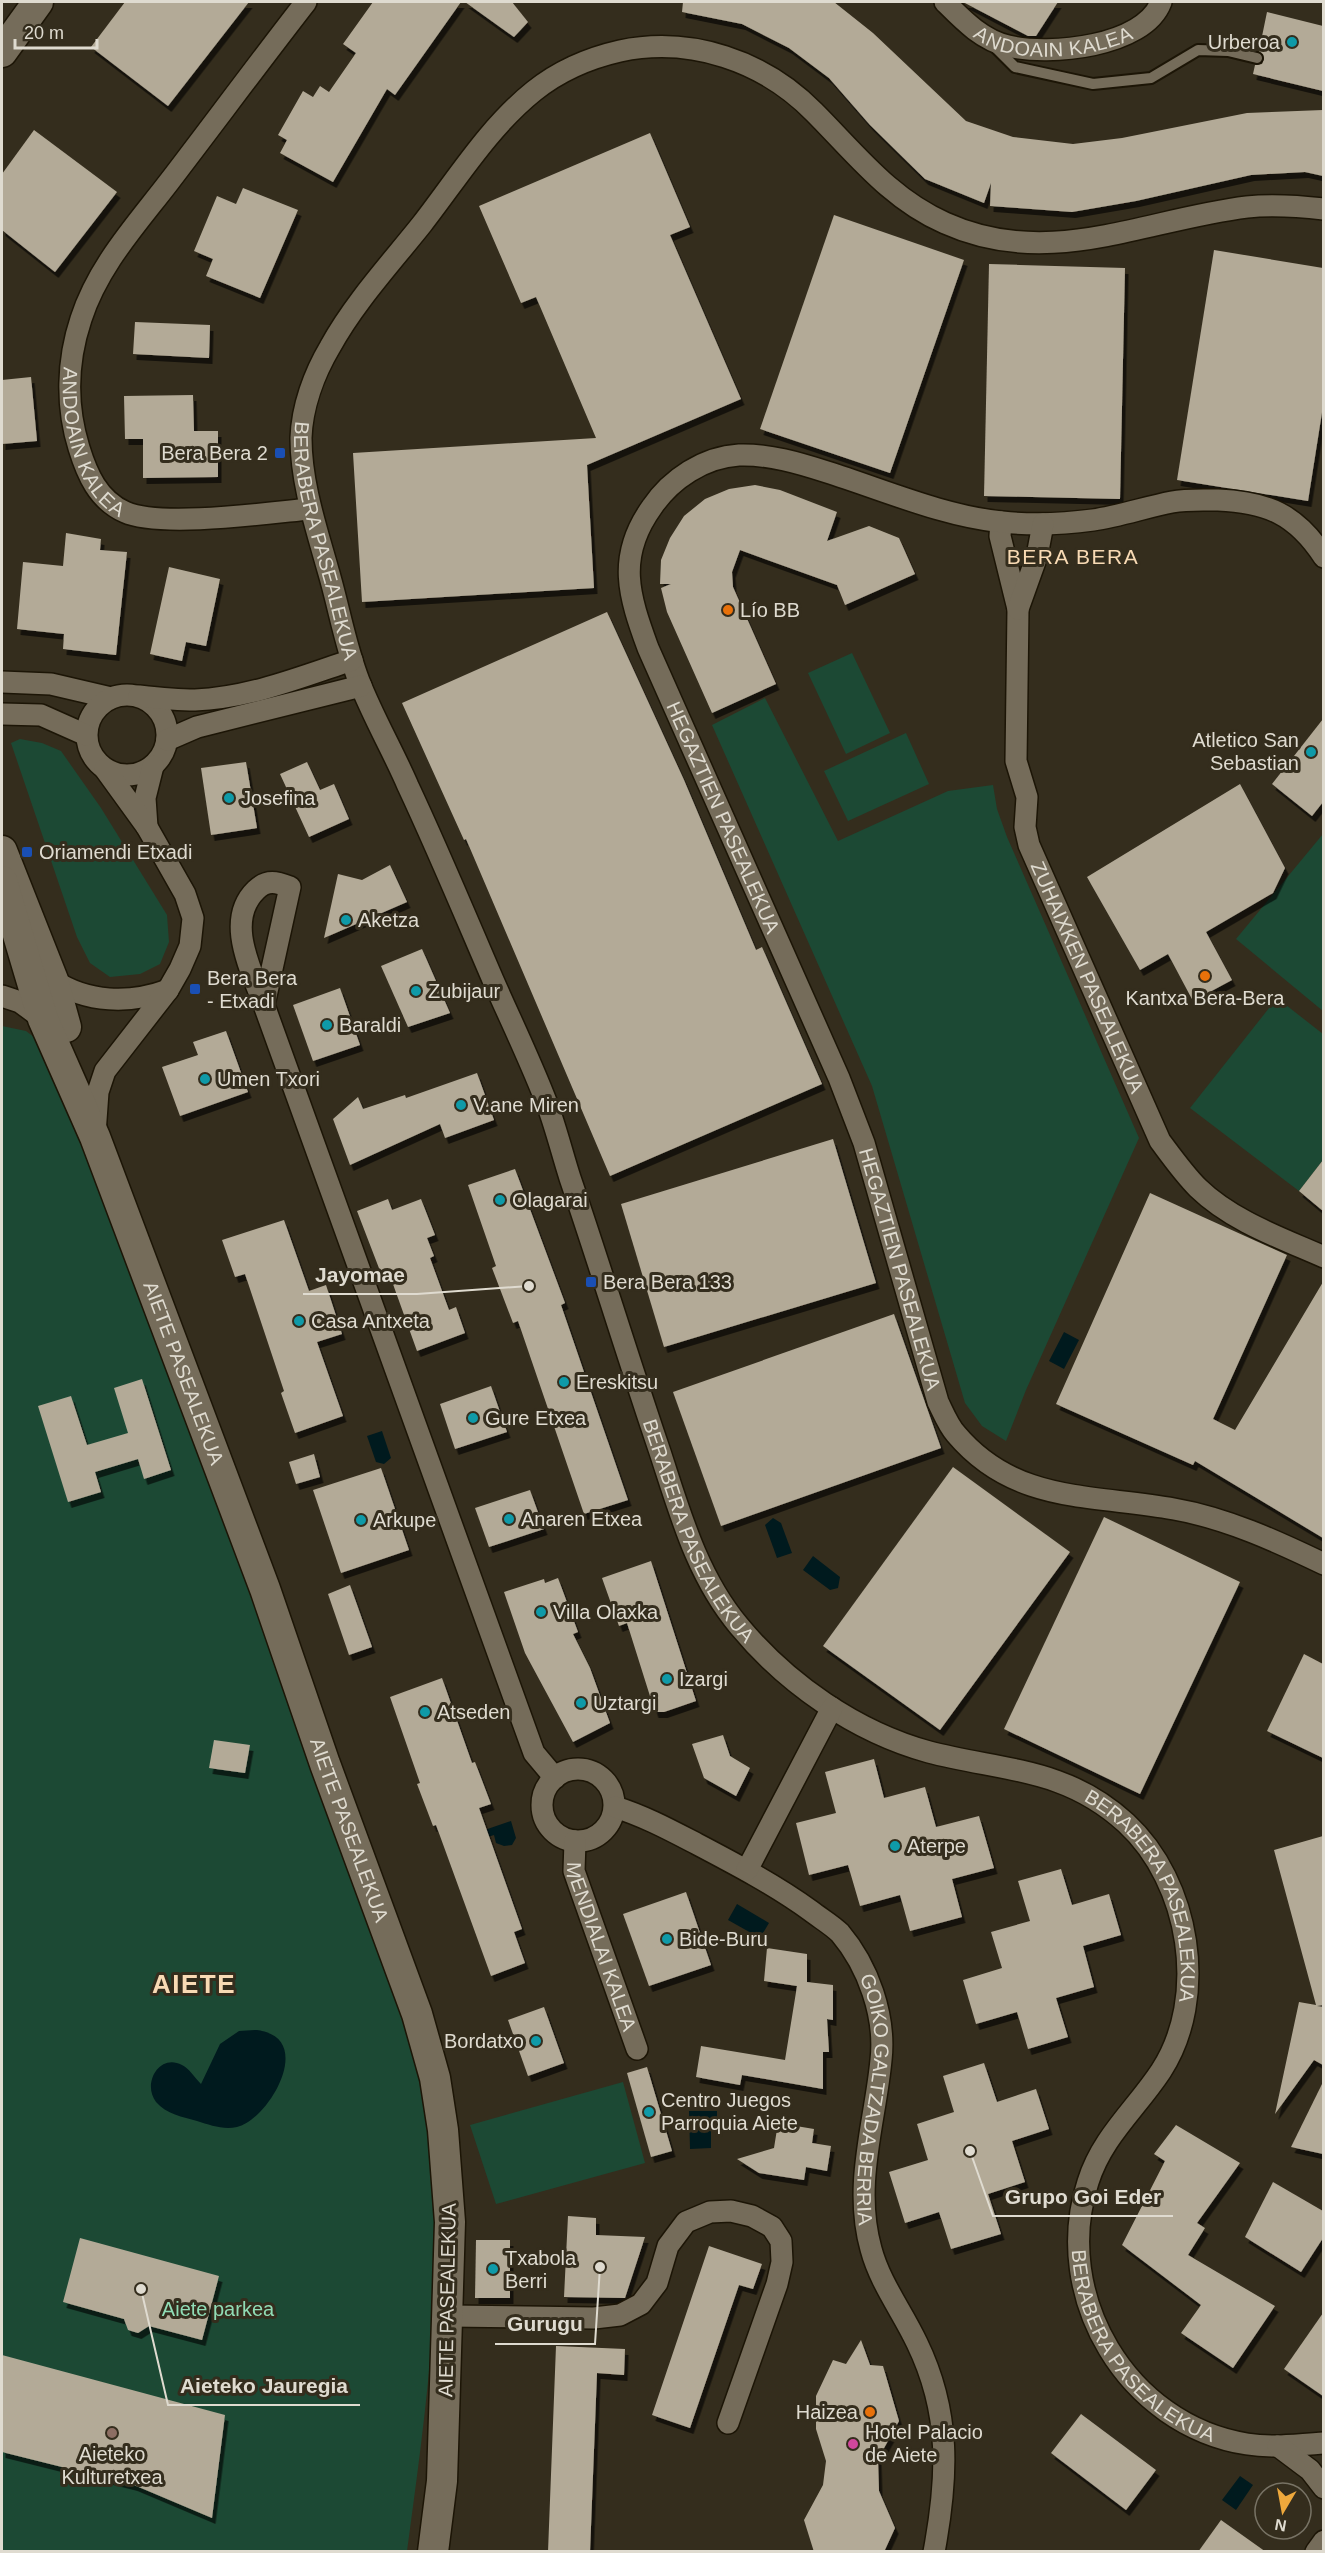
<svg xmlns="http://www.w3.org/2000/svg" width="1325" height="2553" font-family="Arial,sans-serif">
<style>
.green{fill:#1c4934}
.water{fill:#001a1e}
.building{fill:#b3aa97;filter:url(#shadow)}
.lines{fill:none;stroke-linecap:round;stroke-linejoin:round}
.lane-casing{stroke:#1c1506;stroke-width:14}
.street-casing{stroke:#1c1506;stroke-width:24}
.secondary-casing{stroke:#1c1506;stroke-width:33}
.lane{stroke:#756c5a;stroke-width:10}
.street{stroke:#756c5a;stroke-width:21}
.secondary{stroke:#756c5a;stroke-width:30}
.culture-dot{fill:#0f9aa8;stroke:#342d1d;stroke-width:2}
.transit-dot{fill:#1a4fb4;stroke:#342d1d;stroke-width:2}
.food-dot{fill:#e8710a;stroke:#342d1d;stroke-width:2}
.education-dot{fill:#8d6e63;stroke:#342d1d;stroke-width:2}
.hotel-dot{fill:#d1479c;stroke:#342d1d;stroke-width:2}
.labels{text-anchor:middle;stroke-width:6;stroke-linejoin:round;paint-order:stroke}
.street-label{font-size:20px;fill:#dfdbd0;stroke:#342d1d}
.poi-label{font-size:20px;fill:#dfdbd0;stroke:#342d1d;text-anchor:start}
.park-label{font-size:20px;fill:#90dcb5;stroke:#342d1d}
.neighbourhood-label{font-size:21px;letter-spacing:1.5px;fill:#f8dab4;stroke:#342d1d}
.district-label{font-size:26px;font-weight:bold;letter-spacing:1.5px;fill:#f8dab4;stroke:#342d1d}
.leader{fill:none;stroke:#dfdbd0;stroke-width:2}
.callout-dot{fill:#dfdbd0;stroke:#342d1d;stroke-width:2}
.callout-label{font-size:21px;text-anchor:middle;font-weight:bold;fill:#dfdbd0;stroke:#342d1d;stroke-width:6;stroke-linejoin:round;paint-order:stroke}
</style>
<defs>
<filter id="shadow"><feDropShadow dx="3.5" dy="6" stdDeviation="0" flood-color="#0009"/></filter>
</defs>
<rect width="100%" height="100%" fill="#342d1d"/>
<g class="green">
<path d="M852,653L890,733L846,754L808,673Z"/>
<path d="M765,698L838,841L948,791L993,785L997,809L1007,837L1139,1138L1026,1390L1006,1441L982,1426L965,1403L872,1086L712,725Z"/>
<path d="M906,733L929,784L848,821L824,771Z"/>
<path d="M20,739L42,743L61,751L101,808L167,915L169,942L160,964L140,974L110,977L90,963L77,937L11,743Z"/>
<path d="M1323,834V1011L1236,939Z"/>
<path d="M1277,998L1323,1034V1160L1299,1191L1190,1108Z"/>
<path d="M2,1026L26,1031L43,1044L408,2007C416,2049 429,2091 432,2133C445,2275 426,2411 407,2551H2Z"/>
<path d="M623,2082L645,2163L496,2204L470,2125Z"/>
</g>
<g class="water">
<path d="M1064,1332L1079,1340L1064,1369L1049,1361Z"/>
<path d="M382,1431L391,1458L384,1464L376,1462L367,1436Z"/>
<path d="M773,1518L781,1523L792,1553L777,1558L765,1525Z"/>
<path d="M813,1556L840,1577L838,1588L830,1590L803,1570Z"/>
<path d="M511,1821L516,1838L512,1845L504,1846L496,1843L494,1835L472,1842L470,1835Z"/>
<path d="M737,1904L769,1923L760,1938L728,1920Z"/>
<path d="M239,2031C246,2031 256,2029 262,2031C314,2042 268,2120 237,2127C223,2130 210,2125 197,2121C183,2117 166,2114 156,2102C142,2084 159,2053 182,2065C189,2068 195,2078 201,2084L220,2044Z"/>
<path d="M689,2111H717V2123L711,2125V2148L690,2149Z"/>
<path d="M1240,2476L1253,2485L1236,2510L1222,2500Z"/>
</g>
<g class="building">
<path d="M125,2H249L168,106L91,47Z"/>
<path d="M373,2H461L395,95L387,89L333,182L280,153L287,140L278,135L303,91L313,97L320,86L329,92L356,53L343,44Z"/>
<path d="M465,2H512L528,22L514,37Z"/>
<path d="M683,2H834L873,33L966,121L1013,137L1073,144L1122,138L1247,113L1323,110V176L1305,172L1251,175L1136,201L1072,212L990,206L991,183L984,203L925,179L870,125L829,78L789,48L742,24L682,12Z"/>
<path d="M963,2H1058L1036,36H1028Z"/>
<path d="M1267,12L1323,26V91L1253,74L1255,65L1262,64L1264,59L1259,51Z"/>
<path d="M34,130L117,192L55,272L2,230V174Z"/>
<path d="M650,133L690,227L670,235L741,399L587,465L594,588L362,602L353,453L596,438L536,297L521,303L479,206Z"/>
<path d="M243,188L298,210L260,298L206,276L213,259L194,251L217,196L236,204Z"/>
<path d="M834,215L964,260L890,473L760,429Z"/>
<path d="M1214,250L1323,268V406L1308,501L1177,480Z"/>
<path d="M989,264L1125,268L1120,499L984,496Z"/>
<path d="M135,322L210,325L209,358L133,354Z"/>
<path d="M31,377L37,441L2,444V380Z"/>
<path d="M193,395L194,431H218V477L143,478V439H125L124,396Z"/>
<path d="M755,485L780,490L837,512L827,541L869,526L899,538L915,574L845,605L837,585L740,550L732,572L733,587L776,684L712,713L667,612L661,588L671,584H660L661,560L670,538L684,516L705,499L729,489Z"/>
<path d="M66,533L101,539L100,550L127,552L116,655L63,649L64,634L17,629L23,562L63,566Z"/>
<path d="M169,567L220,579L206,646L186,642L182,661L150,654Z"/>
<path d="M607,612L684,780L756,950L762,947L822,1084L610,1176L466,839L464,840L402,703Z"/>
<path d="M1323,719V802L1312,816L1272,784Z"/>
<path d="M246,762L257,828L211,835L201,768Z"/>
<path d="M307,762L320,790L334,784L349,819L309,837L280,774Z"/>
<path d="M1240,784L1285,868L1273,893L1206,932L1232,980L1193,1001L1168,954L1140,970L1087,877Z"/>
<path d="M390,865L407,902L324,938L338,874L362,880Z"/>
<path d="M422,949L450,1013L408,1027L381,966Z"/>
<path d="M340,988L360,1045L313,1061L293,1005Z"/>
<path d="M226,1031L248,1092L180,1116L162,1067L198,1055L193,1042Z"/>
<path d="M477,1073L494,1120L445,1138L440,1124L350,1165L333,1119L358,1097L363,1109L405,1095L406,1098Z"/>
<path d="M833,1139L876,1283L664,1347L621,1204Z"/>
<path d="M1323,1160V1211L1299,1191Z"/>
<path d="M515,1169L565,1303L561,1305L628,1500L584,1514L518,1321L513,1323L492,1268L496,1266L468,1185Z"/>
<path d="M1150,1193L1287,1255L1213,1419L1235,1430L1323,1282V1538L1195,1461L1193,1465L1056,1404Z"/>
<path d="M388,1199L392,1210L421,1199L435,1235L427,1238L434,1256L430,1258L449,1310L456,1307L465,1333L417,1351L389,1273L382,1276L357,1211Z"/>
<path d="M284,1220L309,1291L326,1285L342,1334L317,1342L343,1416L295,1433L281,1393L284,1391L245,1274L235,1277L222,1240Z"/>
<path d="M894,1314L941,1448L721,1526L673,1392Z"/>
<path d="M142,1379L171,1470L144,1479L138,1459L95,1472L101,1492L68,1502L38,1406L71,1396L87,1445L128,1433L114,1388Z"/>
<path d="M491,1386L507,1432L455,1449L440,1404Z"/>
<path d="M314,1454L320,1477L296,1484L289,1462Z"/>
<path d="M953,1467L1070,1552L940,1730L823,1646Z"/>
<path d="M381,1468L409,1550L341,1573L313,1490Z"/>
<path d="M530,1490L544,1529L489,1547L475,1508Z"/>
<path d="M1104,1517L1240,1582L1140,1794L1004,1729Z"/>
<path d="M651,1561L696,1701L664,1712H655L627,1623L619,1626L602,1578Z"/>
<path d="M558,1578L578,1632L573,1634L590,1668L610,1723L573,1742L525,1653L504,1592L544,1579L545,1583Z"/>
<path d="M350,1585L372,1647L349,1655L328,1594Z"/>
<path d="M1304,1654L1323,1664V1758L1267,1731Z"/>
<path d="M442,1678L472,1763L475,1762L491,1804L479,1808L522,1929L514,1932L525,1963L491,1976L436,1825L433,1826L417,1784L420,1783L390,1697Z"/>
<path d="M723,1735L730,1756L750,1768L736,1796L704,1778L692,1744Z"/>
<path d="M214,1740L250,1745L245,1773L209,1768Z"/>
<path d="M874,1759L884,1798L925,1787L936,1827L979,1816L994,1868L952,1879L962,1917L910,1931L900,1895L860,1906L848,1865L809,1875L796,1823L836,1813L825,1772Z"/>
<path d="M1323,1836V2005L1317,2006L1323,2007V2065L1314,2060L1275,2114L1299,2002L1316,2005L1274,1850Z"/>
<path d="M1061,1869L1072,1905L1109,1894L1121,1935L1083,1946L1094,1987L1056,1998L1068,2037L1028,2049L1017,2012L976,2024L963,1980L1002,1968L991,1932L1030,1921L1018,1881Z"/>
<path d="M686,1892L711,1965L649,1986L623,1914Z"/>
<path d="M767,1948L807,1954V1982L833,1985V2020L827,2019L829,2052H823V2089L742,2075L740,2085L696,2077L701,2046L785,2060L797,1986L764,1981Z"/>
<path d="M544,2007L564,2063L528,2076L508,2020Z"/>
<path d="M984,2063L997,2102L1036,2089L1049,2129L1012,2141L1025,2182L988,2194L1001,2234L951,2249L939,2212L905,2223L889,2172L928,2160L917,2124L954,2112L943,2076Z"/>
<path d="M647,2067L672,2151L651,2157L627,2073Z"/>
<path d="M1323,2082V2154L1291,2147Z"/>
<path d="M778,2123L814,2129L812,2143L831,2146L827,2171L806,2167L804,2180L759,2173L737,2159L774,2148Z"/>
<path d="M1176,2125L1240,2163L1197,2223L1205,2228L1188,2255L1275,2306L1233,2368L1181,2333L1201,2305L1122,2245L1165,2161L1154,2154Z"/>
<path d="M1273,2182L1323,2211V2238L1301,2272L1245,2237Z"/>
<path d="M568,2216L596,2218V2235L645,2237L625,2298L564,2297Z"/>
<path d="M80,2238L219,2276L202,2340L149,2326L138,2333L128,2330L124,2319L63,2302Z"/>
<path d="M476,2240H510V2298H475Z"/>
<path d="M709,2246L762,2264L753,2289L739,2285L690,2428L652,2415Z"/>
<path d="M1323,2313V2396L1284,2369Z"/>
<path d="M861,2340L870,2365L883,2366L899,2421L878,2459L879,2491L895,2528L884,2552H814L804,2520L823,2485L826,2461L816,2429V2396L833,2360L846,2364Z"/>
<path d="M556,2346L625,2349L624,2375L597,2373L590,2552H548Z"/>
<path d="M2,2355L225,2415L212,2518L134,2485L2,2452Z"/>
<path d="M1081,2414L1156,2470L1126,2510L1051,2453Z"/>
<path d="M1221,2520L1266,2552H1198Z"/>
</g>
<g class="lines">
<defs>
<path id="lane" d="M995,47L1015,67L1093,84L1151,78L1198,50L1228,51L1257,58"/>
<g id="street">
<path id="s1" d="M306,2C260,61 215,122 169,182C136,225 98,266 81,319C67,361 66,406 79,448C87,474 98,500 125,512C160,528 268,513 309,509"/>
<path id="s2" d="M945,2C963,20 982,40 1008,46C1049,56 1144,47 1161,2"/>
<path id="s3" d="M1324,209C1298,206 1273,204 1247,207C1142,220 1049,270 945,223C890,199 855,153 814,112C764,61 691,36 620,51C589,58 559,71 534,91C489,127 457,179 422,224C391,263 354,303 330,347C314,374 302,407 301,438C301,483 316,527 328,570C339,607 345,645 359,681C373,717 393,751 408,786C438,850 465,915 493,980C511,1021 531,1062 547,1104C556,1128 562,1153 570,1178C601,1269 629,1361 660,1452C680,1513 697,1576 739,1626C787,1684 856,1732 929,1752C1002,1771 1065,1767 1126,1823C1190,1882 1209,1997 1161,2071C1136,2109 1102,2137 1088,2182C1051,2296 1127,2425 1247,2444C1272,2448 1298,2445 1324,2443"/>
<path id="s4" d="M1001,522L1000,536L1018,609L1016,761L1027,797L1025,827L1029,845L1160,1141C1172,1157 1184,1174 1198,1188C1232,1221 1281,1238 1324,1257"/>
<path id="s5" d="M1324,557C1296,514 1267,502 1218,500C1203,500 1187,499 1172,502C1146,507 1120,516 1093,520C1063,524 1031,525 1002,522C943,516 884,490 827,472C799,463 769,454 739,455C704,457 671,479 652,507C616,557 629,596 648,648L839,1078L864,1143L938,1402C943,1412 948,1425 956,1434C1015,1504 1092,1494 1174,1509C1226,1518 1276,1541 1324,1564"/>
<path d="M1018,609L1037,556L1043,524"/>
<path d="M2,682L51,684L111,698"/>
<circle cx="127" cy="735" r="40"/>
<path d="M139,696C157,698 176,700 195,700C249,698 301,677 352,660"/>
<path d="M2,714L41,715L86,735"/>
<path d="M167,740L197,727L361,686"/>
<path d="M147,827L145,798L153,766"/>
<path d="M53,980C87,1003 130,1004 168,990"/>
<path d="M2,996L20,1002L43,1019"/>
<path d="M264,1005L290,887C277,882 267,879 256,890C224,921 252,971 264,1005L534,1753L555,1778"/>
<path d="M95,1134L98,1092L105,1071L168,990L180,969L190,946L193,918L185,894L147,827L105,769"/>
<circle cx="578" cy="1805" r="36"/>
<path id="s6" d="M615,1807C644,1816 670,1830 697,1844C737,1865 775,1885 811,1911C820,1918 832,1925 840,1933C868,1966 886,2016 881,2060C875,2123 853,2185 871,2249C880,2283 902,2311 917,2343C951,2413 948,2477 934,2552"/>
<path id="s7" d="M575,1841L574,1871L637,2049"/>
<path d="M747,1870L832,1708"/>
<path d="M449,2316L594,2318L620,2315L641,2304L657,2283L668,2246L686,2222L710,2212L731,2211L752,2216L772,2227L781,2241L782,2262L777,2284L728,2423"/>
<path d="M1278,2446L1310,2470L1324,2488"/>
<path d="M1316,2552L1324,2541"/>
</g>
<g id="secondary">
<path d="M2,52L38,2"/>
<path d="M2,851L53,980L66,1027"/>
<path id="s8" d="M2,881L43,1019L95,1137L265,1589L325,1764L417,2014L435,2078L443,2130L450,2222L442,2481L433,2552"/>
</g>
</defs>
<use href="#lane" class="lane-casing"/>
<use href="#street" class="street-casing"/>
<use href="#secondary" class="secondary-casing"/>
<use href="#lane" class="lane"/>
<use href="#street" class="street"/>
<use href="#secondary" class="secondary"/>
</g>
<g class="culture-dot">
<circle cx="1292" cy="42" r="6"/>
<circle cx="1311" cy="752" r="6"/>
<circle cx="229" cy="798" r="6"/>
<circle cx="346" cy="920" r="6"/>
<circle cx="416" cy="991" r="6"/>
<circle cx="327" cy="1025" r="6"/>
<circle cx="205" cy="1079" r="6"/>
<circle cx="461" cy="1105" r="6"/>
<circle cx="500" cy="1200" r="6"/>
<circle cx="299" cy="1321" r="6"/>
<circle cx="564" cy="1382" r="6"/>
<circle cx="473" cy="1418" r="6"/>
<circle cx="509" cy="1519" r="6"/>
<circle cx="361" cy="1520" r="6"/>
<circle cx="541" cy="1612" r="6"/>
<circle cx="667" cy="1679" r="6"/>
<circle cx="581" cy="1703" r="6"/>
<circle cx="425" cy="1712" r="6"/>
<circle cx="895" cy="1846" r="6"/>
<circle cx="667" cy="1939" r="6"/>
<circle cx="536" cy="2041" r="6"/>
<circle cx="649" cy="2112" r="6"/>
<circle cx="493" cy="2269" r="6"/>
</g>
<g class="transit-dot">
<rect x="274" y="447" width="12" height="12" rx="3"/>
<rect x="21" y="846" width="12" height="12" rx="3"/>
<rect x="189" y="983" width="12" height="12" rx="3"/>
<rect x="585" y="1276" width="12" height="12" rx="3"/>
</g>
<g class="food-dot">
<circle cx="728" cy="610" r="6"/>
<circle cx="1205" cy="976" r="6"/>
<circle cx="870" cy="2412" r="6"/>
</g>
<circle class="education-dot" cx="112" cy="2433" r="6"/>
<circle class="hotel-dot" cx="853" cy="2444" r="6"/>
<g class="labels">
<g class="street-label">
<text dy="7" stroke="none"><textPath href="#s2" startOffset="123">ANDOAIN KALEA</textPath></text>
<text dy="7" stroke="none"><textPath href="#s1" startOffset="520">ANDOAIN KALEA</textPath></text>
<text dy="7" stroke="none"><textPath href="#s3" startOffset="1396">BERABERA PASEALEKUA</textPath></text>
<text dy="7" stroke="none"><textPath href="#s5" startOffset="1056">HEGAZTIEN PASEALEKUA</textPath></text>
<text dy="7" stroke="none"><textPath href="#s4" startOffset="472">ZUHAIXKEN PASEALEKUA</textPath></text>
<text dy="7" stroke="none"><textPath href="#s5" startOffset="1542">HEGAZTIEN PASEALEKUA</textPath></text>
<text dy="7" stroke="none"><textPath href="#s8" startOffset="525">AIETE PASEALEKUA</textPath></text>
<text dy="7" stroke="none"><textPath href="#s3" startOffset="2458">BERABERA PASEALEKUA</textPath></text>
<text dy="7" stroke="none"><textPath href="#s8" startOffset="1011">AIETE PASEALEKUA</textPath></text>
<text dy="7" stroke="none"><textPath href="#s3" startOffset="3080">BERABERA PASEALEKUA</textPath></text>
<text dy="7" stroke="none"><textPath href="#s7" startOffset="110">MENDIALAI KALEA</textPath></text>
<text dy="7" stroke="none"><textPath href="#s6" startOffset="435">GOIKO GALTZADA BERRIA</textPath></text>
<text transform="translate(447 2300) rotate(-89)" y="7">AIETE PASEALEKUA</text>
<text dy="7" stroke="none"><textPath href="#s3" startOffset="3600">BERABERA PASEALEKUA</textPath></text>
</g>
<g class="poi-label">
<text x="1280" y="49" text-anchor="end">Urberoa</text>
<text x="268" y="460" text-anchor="end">Bera Bera 2</text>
<text x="740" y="617">Lío BB</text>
<text x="1299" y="747" text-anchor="end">Atletico San<tspan x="1299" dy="23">Sebastian</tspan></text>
<text x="241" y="805">Josefina</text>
<text x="39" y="859">Oriamendi Etxadi</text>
<text x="358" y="927">Aketza</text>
<text x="207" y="985">Bera Bera<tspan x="207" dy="23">- Etxadi</tspan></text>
<text x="428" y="998">Zubijaur</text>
<text x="1205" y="1005" text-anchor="middle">Kantxa Bera-Bera</text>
<text x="339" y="1032">Baraldi</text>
<text x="217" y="1086">Umen Txori</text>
<text x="473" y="1112">V.ane Miren</text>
<text x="512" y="1207">Olagarai</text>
<text x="603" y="1289">Bera Bera 133</text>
<text x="311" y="1328">Casa Antxeta</text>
<text x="576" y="1389">Ereskitsu</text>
<text x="485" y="1425">Gure Etxea</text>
<text x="521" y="1526">Anaren Etxea</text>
<text x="373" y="1527">Arkupe</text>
<text x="553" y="1619">Villa Olaxka</text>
<text x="679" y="1686">Izargi</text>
<text x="593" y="1710">Uztargi</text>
<text x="437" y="1719">Atseden</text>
<text x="907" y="1853">Aterpe</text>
<text x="679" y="1946">Bide-Buru</text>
<text x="524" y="2048" text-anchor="end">Bordatxo</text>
<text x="661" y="2107">Centro Juegos<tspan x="661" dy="23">Parroquia Aiete</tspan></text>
<text x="505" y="2265">Txabola<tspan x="505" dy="23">Berri</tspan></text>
<text x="858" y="2419" text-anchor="end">Haizea</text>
<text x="865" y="2439">Hotel Palacio<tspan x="865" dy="23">de Aiete</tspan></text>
<text x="112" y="2461" text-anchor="middle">Aieteko<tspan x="112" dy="23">Kulturetxea</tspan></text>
</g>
<g class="park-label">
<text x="218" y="2316">Aiete parkea</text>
</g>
<g class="neighbourhood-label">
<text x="1073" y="564">BERA BERA</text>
</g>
<g class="district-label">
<text x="194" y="1993">AIETE</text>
</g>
</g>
<path class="leader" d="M529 1286L417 1294H303M970 2151L993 2216H1173M600 2267L595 2344H495M141 2289L168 2405H360"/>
<g class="callout-dot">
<circle cx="529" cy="1286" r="6"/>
<circle cx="970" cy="2151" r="6"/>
<circle cx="600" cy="2267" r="6"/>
<circle cx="141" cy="2289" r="6"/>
</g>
<g class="callout-label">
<text x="360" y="1282">Jayomae</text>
<text x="1083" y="2204">Grupo Goi Eder</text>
<text x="545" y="2331">Gurugu</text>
<text x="264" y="2393">Aieteko Jauregia</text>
</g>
<rect width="1325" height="2553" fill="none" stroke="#dfdbd0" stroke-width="6"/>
<g transform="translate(1283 2511) rotate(190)"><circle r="28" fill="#342d1d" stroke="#787365" stroke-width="1.5"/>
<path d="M0-4.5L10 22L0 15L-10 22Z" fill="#eea83c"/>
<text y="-9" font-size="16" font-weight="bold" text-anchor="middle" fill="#dfdbd0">N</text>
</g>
<path d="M15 39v9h82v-9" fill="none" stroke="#dfdbd0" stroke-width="3"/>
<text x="24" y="39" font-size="18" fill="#dfdbd0" stroke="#342d1d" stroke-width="4.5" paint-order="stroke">20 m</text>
</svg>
